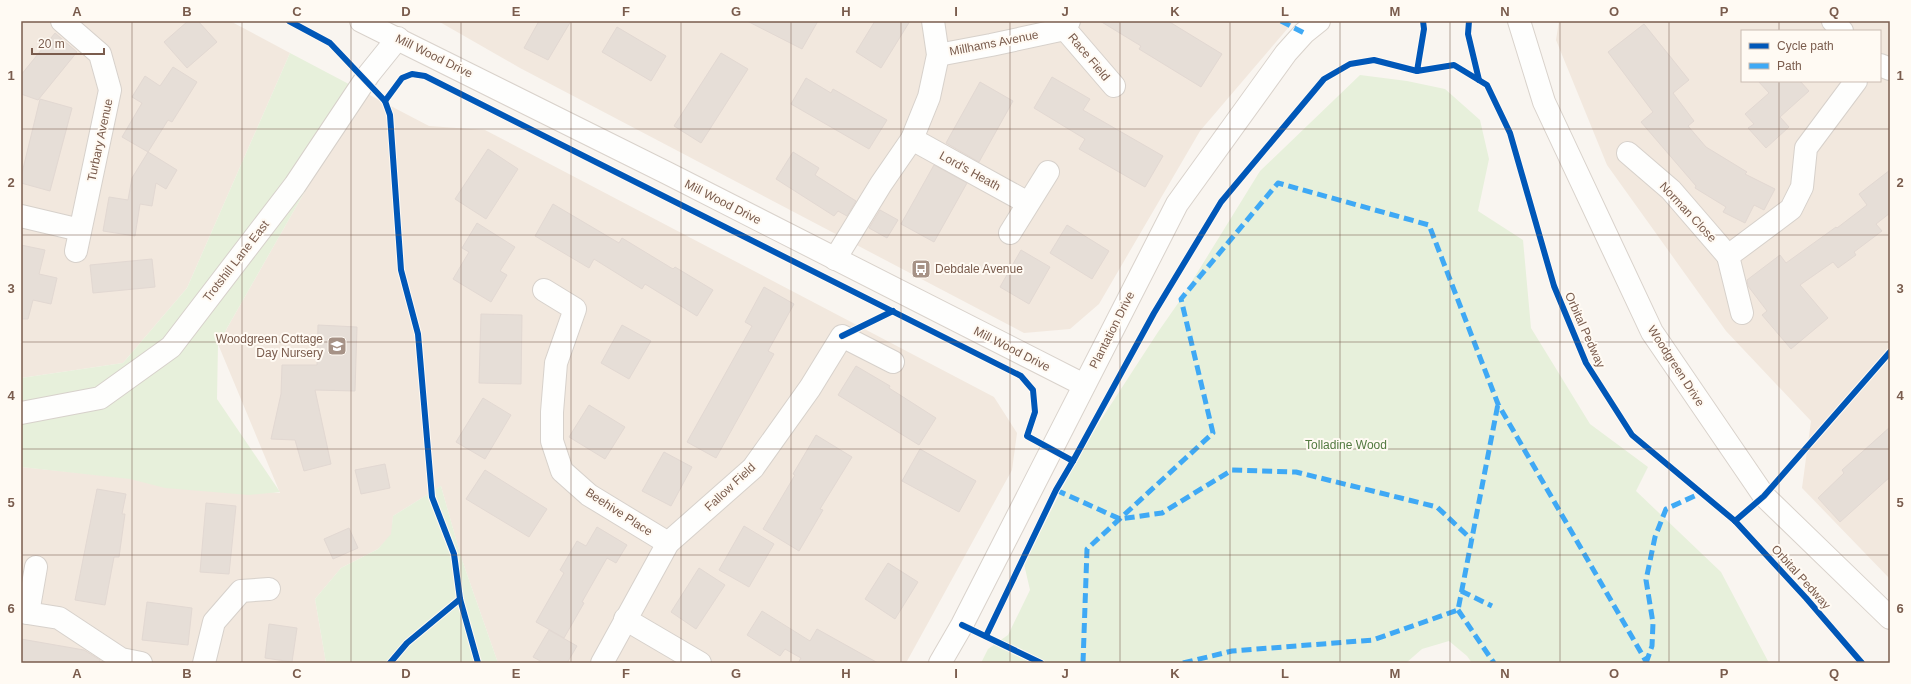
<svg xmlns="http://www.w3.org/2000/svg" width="1911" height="684" font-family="Helvetica,sans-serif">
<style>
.residential{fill:#f2e8de;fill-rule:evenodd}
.green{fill:#e7f0db}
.building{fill:#e6ded7;stroke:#e2d8d2}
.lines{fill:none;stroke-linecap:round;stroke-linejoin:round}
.street-casing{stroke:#d7d1cb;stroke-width:24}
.secondary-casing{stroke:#d9d2cb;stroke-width:24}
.street{stroke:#fefefd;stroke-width:22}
.secondary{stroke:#fefefd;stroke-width:22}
.quiet{stroke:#3fa9f5;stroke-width:5;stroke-dasharray:10 5;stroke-linecap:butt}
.cycleway-casing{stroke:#fffaf3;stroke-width:8}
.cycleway{stroke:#0057b8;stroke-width:6}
.grid{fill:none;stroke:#7a5c4d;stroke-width:1;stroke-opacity:0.55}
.labels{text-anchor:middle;stroke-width:4;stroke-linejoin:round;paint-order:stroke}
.street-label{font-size:12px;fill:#7a5c4d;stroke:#fffaf3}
.poi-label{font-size:12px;fill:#7a5c4d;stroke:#fffaf3;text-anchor:start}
.park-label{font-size:12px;fill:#537a41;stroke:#fffaf3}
.neatline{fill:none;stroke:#7a5c4d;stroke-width:1.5}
.grid-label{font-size:13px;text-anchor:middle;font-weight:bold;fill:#7a5c4d}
</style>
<rect width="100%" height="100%" fill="#f9f5f0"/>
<g class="residential">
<path d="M21,21H230L290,53L187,288L123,363L21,378Z"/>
<path d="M438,21H1294L1200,131L1099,304L1070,329L1024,333L520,68Z"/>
<path d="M1559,21H1890V579L1802,488L1811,421L1726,331L1607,165L1556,40ZM1742,31H1880V81H1742Z"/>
<path d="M362,91L429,126L485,130L994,397L1017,433L1012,470L906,663H498L461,557L441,486L393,516L392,534L378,549L341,568L315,599L326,663H21V467L280,493L218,344Z"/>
</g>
<g class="green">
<path d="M290,53L362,91L218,344L217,399L280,492L249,495L165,488L130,479L21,467V378L123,363L187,288Z"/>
<path d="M1360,75L1407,81L1445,89L1480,120L1489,159L1478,211L1523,240L1531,328L1590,424L1648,467L1636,491L1721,572L1769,663H1472L1467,656L1449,641L1422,649L1406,663H981L988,649L1008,635L1030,590L1024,564L1082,449L1158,332L1181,299L1260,171Z"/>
<path d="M441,486L461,557L498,663H326L315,599L341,568L378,549L391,534L393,516Z"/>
</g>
<g class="building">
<path d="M188,21H198L217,42L187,68L164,42Z"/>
<path d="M539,21H571L548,60L524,48Z"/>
<path d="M747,21H818L802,49Z"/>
<path d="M875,21H910L881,68L856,52Z"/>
<path d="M1100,21H1168L1222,54L1201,87L1139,49L1141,46Z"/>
<path d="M1644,24L1689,80L1673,93L1694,121L1688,126L1706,147L1747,172L1745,174L1775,189L1764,210L1754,205L1745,223L1723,212L1726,207L1695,188L1696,186L1641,122L1653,112L1608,52Z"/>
<path d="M617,27L666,56L651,81L602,52Z"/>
<path d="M55,33L77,52L38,100L21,94V75Z"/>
<path d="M721,53L748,69L701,143L674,126Z"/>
<path d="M173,67L197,82L172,122L168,120L148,152L122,137L142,103L132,97L145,76L160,86Z"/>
<path d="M1052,77L1090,99L1083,110L1163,156L1145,187L1079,149L1085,139L1034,108Z"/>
<path d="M806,78L831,93L833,89L887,120L869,149L791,104Z"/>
<path d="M1758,81H1800L1809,91L1780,117L1789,127L1766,148L1748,128L1754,124L1745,114L1769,93Z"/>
<path d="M980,82L1013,101L979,162L946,143Z"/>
<path d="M40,99L72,108L50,191L21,183V177Z"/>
<path d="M488,149L518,169L486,219L455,199Z"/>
<path d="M148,152L177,170L166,189L156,183L152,206L140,204L135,236L103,231L109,197L128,200L132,178Z"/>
<path d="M793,152L819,168L815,175L856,201L847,216L838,211L834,216L776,179Z"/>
<path d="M934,165L967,183L934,242L901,224Z"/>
<path d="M1890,170V213L1876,224L1882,231L1854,252L1856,255L1838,268L1833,262L1800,285L1828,318L1791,349L1762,315L1767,311L1748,286L1747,280L1780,255L1786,263L1836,227L1837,228L1867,205L1859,194Z"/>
<path d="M553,204L619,243L622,238L673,269L675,267L713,290L697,316L645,284L642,289L594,259L589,268L535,236Z"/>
<path d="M880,210L898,220L887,238L869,228Z"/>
<path d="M477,223L515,247L500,271L507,275L491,302L453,279L469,252L462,248Z"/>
<path d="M1067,225L1109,251L1092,279L1050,253Z"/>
<path d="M21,245L45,250L39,274L57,278L51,304L33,300L28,319H21Z"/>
<path d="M1021,250L1050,267L1029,304L1000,287Z"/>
<path d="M152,259L155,287L93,293L90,265Z"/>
<path d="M764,287L794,304L768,351L774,354L716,458L687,442L752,326L745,322Z"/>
<path d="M481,314L522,315L521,384L479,383Z"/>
<path d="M318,325L357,327L355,391L315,390L331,464L304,471L295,440L271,439L281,394L282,365H317Z"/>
<path d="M622,325L651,341L629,379L601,363Z"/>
<path d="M856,366L890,386L889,388L936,418L919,445L838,395Z"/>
<path d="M483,398L511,415L485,459L456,442Z"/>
<path d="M589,405L625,427L605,459L569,437Z"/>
<path d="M1890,427V477L1840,522L1818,498L1844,473L1842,470Z"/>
<path d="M816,435L852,457L820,509L823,510L799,551L763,529L795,475L793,474Z"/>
<path d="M920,449L976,481L959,512L902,481Z"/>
<path d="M664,452L692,467L671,506L642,491Z"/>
<path d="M385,464L390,488L361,494L355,470Z"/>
<path d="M485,470L547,509L529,537L466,499Z"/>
<path d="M97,489L126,494L122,514H125L119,557H114L105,605L75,600Z"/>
<path d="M206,503L236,506L229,574L200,572Z"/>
<path d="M744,526L774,544L749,587L719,570Z"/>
<path d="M597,527L627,545L616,563L607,558L582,602L584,603L564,638L536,622L564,573L560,570L577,541L586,546Z"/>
<path d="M349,528L358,548L333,559L324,539Z"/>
<path d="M888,563L918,582L895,619L865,599Z"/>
<path d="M699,568L725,585L696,629L671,612Z"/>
<path d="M147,602L192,608L188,645L142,640Z"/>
<path d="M762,611L810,641L817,629L878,663H798L801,658L785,649L780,656L747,635Z"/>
<path d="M269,624L297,628L292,662L265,658Z"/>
<path d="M549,630L577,646L567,663H544L533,657Z"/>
<path d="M21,639L84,650L100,660L99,663H21Z"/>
</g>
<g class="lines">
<defs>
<g id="street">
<path d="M62,21L100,54L110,90L76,251"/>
<path d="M1833,21L1842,31"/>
<path d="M1065,29L1114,86"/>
<path d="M938,55L991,45L1065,29L1069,21"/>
<path d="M1880,65L1890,69"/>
<path d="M912,139L1028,203"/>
<path d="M1628,153L1671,190L1728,256"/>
<path d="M21,216L80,230"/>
<path d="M1010,233L1048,172"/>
<path d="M835,259L881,184L912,139L929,97L938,55L933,21"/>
<path d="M544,290L575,309L556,363L552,412V441L562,471L589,495L668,543"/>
<path d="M1742,313L1728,256L1791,209L1802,187L1806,148L1856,81"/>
<path d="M21,413L100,398L171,347L295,185L369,74L398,38"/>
<path d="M21,612L59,618L121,659L141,663"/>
<path d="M28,613L36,567"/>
<path d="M625,619L700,663"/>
<path d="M204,663L214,622L241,591L269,589"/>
<path d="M602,663L668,543L753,468L810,388L842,336L893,362"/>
</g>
<g id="secondary">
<path d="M361,21L667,173L1084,385"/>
<path d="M1519,21L1544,102L1652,332L1764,496L1890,618"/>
<path d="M940,663L962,625L1177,204L1286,53L1304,33L1319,21"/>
</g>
</defs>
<use href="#street" class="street-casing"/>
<use href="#secondary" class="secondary-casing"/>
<use href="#street" class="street"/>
<use href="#secondary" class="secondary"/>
<g class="quiet">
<path d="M1281,21L1304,33"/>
<path d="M1056,490L1120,519L1162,513L1232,470L1296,472L1437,507L1471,539"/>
<path d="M1461,591L1492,606"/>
<path d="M1458,610L1494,663"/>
<path d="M1083,663L1087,549L1213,433L1181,299L1278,183L1429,225L1498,404L1647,663"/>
<path d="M1183,663L1232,651L1373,640L1458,610L1498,404"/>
<path d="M1646,663L1652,646L1653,623L1646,580L1655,537L1666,509L1701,493"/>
</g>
<defs>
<g id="cycleway">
<path d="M289,21L330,43L385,101L390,115L401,270L418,334L432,497L454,554L460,599L478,663"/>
<path d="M1423,21L1424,29L1417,71L1454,65L1487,85L1510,133L1554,286L1586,363L1632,435L1735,521L1806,598L1862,663"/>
<path d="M1469,21L1468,34L1479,80"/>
<path d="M385,101L402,78L412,74L425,76L1021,376L1033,390L1035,412L1027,436L1073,461L1154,313L1221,202L1324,79L1350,64L1374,60L1417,71"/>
<path d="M842,336L893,311"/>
<path d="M1735,521L1764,496L1890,352"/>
<path d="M962,625L1041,663"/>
<path d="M986,636L1056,490L1073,461"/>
<path d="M390,663L407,643L460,599"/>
</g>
</defs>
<use href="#cycleway" class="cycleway-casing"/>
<use href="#cycleway" class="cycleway"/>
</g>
<path class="grid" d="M132,21V663M242,21V663M351,21V663M461,21V663M571,21V663M681,21V663M791,21V663M901,21V663M1010,21V663M1120,21V663M1230,21V663M1340,21V663M1450,21V663M1560,21V663M1669,21V663M1779,21V31M1779,81V663M21,129H1890M21,235H1890M21,342H1890M21,449H1890M21,555H1890"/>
<defs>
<symbol id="bus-square" viewBox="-11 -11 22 22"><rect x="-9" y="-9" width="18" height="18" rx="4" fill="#a69286" stroke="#fffaf3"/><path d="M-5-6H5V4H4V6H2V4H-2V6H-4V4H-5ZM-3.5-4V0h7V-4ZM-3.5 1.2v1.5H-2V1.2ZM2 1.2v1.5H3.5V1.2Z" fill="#fff"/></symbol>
<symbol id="school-square" viewBox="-11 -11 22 22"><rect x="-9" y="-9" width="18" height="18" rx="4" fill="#a69286" stroke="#fffaf3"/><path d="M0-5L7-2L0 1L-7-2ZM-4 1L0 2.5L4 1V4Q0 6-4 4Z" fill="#fff"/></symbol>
</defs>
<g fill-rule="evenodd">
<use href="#bus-square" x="910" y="258" width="22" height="22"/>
<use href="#school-square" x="326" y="335" width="22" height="22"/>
</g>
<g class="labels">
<g class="street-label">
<text transform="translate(994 43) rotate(-11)" y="4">Millhams Avenue</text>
<text transform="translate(434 56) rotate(26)" y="4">Mill Wood Drive</text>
<text transform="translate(1089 57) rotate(50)" y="4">Race Field</text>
<text transform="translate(100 140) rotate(-78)" y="4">Turbary Avenue</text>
<text transform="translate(970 171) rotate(29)" y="4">Lord's Heath</text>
<text transform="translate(723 202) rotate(27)" y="4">Mill Wood Drive</text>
<text transform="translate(1688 212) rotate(47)" y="4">Norman Close</text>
<text transform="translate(236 261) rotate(-52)" y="4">Trotshill Lane East</text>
<text transform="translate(1112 330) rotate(-63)" y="4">Plantation Drive</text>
<text transform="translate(1585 330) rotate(66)" y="4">Orbital Pedway</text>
<text transform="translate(1012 349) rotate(27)" y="4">Mill Wood Drive</text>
<text transform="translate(1676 366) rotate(57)" y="4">Woodgreen Drive</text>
<text transform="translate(730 487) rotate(-43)" y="4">Fallow Field</text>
<text transform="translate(619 512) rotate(33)" y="4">Beehive Place</text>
<text transform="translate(1801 577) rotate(48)" y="4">Orbital Pedway</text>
</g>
<g class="poi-label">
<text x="935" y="273">Debdale Avenue</text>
<text x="323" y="343" text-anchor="end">Woodgreen Cottage<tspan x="323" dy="14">Day Nursery</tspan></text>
</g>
<g class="park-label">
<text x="1346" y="449">Tolladine Wood</text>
</g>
</g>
<rect width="1911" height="684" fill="none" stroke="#fffaf3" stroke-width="44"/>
<rect x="1741" y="30" width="140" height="52" fill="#fffaf3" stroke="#cabbb1"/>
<rect x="1749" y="43" width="20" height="6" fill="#0057b8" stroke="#cabbb1"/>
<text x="1777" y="50" font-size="12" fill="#7a5c4d">Cycle path</text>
<rect x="1749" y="63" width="20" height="6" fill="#3fa9f5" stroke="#cabbb1"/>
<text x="1777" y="70" font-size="12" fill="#7a5c4d">Path</text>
<path d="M32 48v6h72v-6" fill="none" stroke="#7a5c4d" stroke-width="2"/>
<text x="38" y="48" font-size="12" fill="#7a5c4d" stroke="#fffaf3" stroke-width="3" paint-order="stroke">20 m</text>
<rect x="22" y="22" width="1867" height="640" class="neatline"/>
<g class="grid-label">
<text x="77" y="16">A</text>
<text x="187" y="16">B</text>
<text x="297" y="16">C</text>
<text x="406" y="16">D</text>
<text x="516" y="16">E</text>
<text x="626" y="16">F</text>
<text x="736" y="16">G</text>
<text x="846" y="16">H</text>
<text x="956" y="16">I</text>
<text x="1065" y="16">J</text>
<text x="1175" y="16">K</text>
<text x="1285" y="16">L</text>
<text x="1395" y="16">M</text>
<text x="1505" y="16">N</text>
<text x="1614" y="16">O</text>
<text x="1724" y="16">P</text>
<text x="1834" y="16">Q</text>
<text x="11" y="80">1</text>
<text x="1900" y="80">1</text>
<text x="11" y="187">2</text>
<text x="1900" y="187">2</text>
<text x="11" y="293">3</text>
<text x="1900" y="293">3</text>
<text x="11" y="400">4</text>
<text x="1900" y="400">4</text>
<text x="11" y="507">5</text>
<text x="1900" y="507">5</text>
<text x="11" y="613">6</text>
<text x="1900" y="613">6</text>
<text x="77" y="678">A</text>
<text x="187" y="678">B</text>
<text x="297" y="678">C</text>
<text x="406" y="678">D</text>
<text x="516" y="678">E</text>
<text x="626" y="678">F</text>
<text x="736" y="678">G</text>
<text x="846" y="678">H</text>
<text x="956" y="678">I</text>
<text x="1065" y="678">J</text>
<text x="1175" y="678">K</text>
<text x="1285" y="678">L</text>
<text x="1395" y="678">M</text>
<text x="1505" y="678">N</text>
<text x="1614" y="678">O</text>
<text x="1724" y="678">P</text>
<text x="1834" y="678">Q</text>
</g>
</svg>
